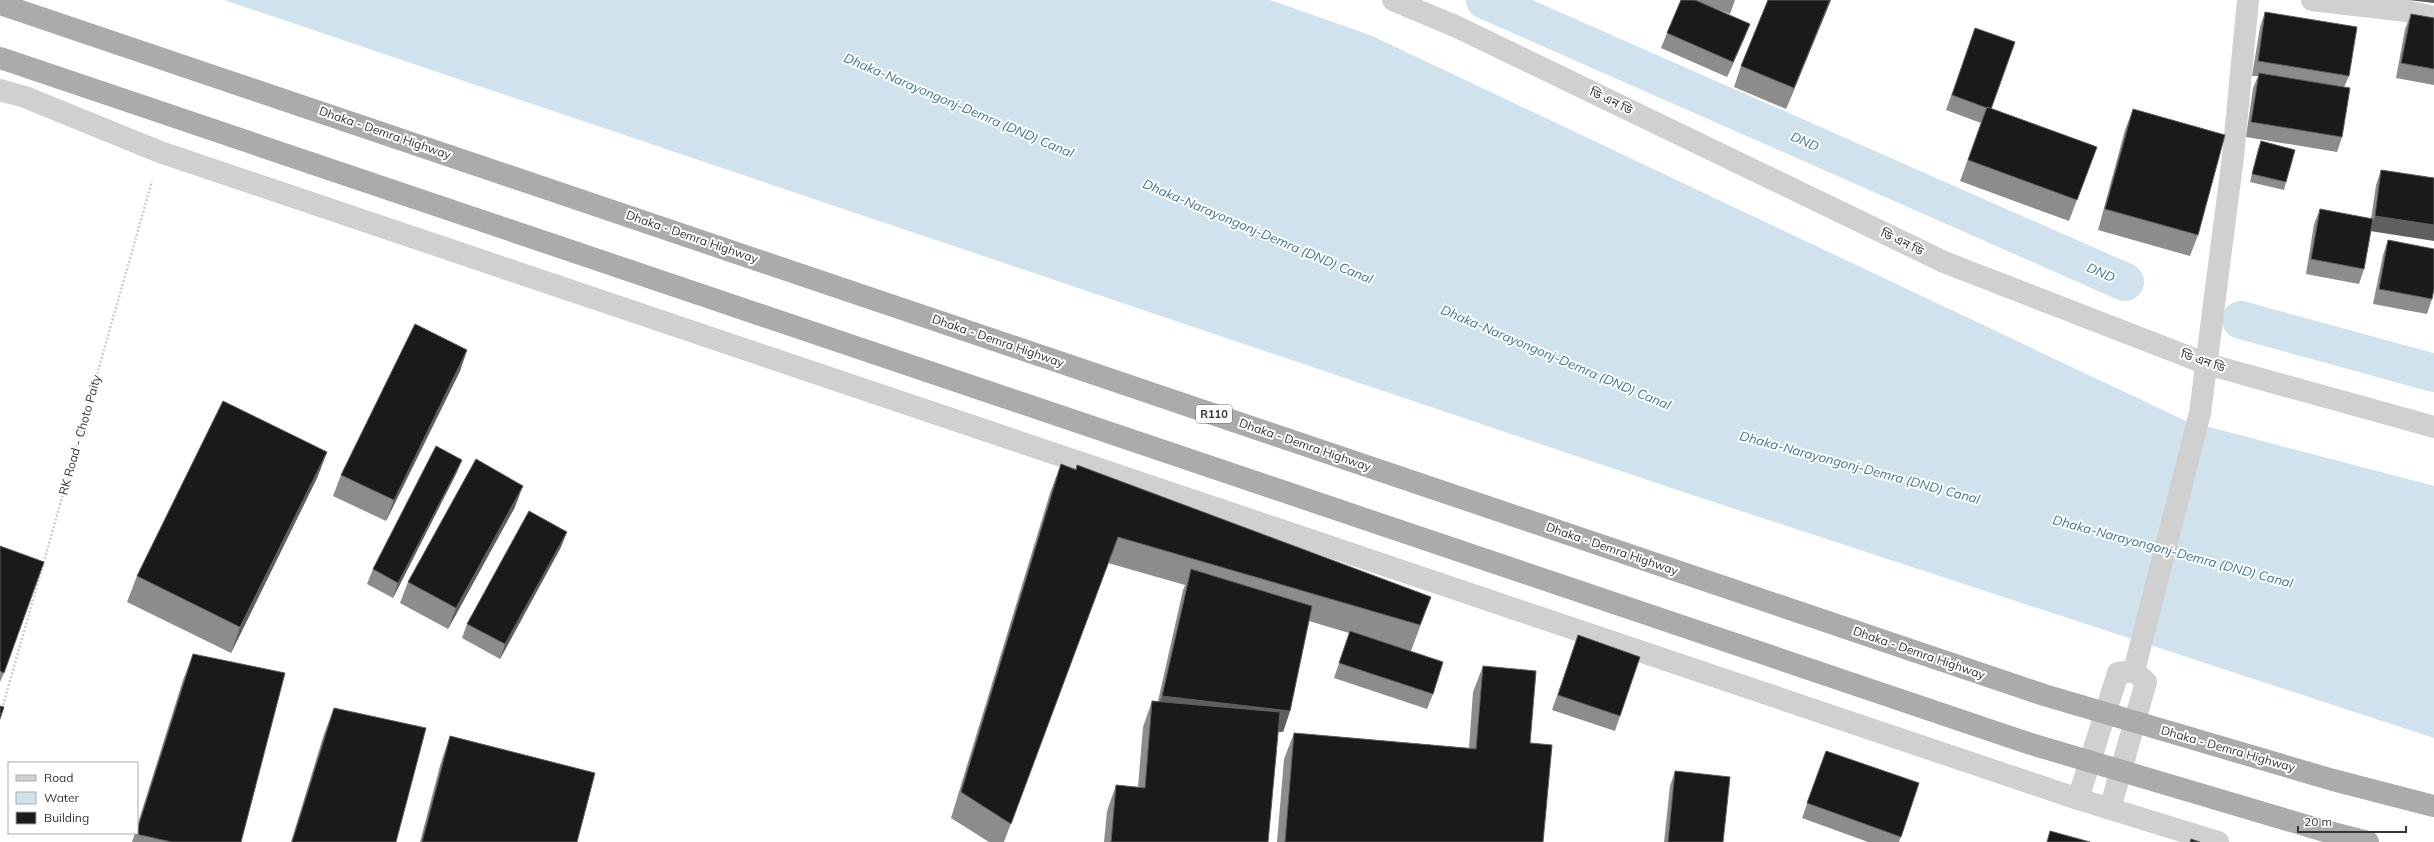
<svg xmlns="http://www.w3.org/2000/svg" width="2434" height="842" font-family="Mulish,'Noto Sans Bengali',sans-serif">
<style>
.water{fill:#cfe2ee}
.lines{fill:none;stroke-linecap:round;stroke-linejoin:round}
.canal{stroke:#cfe2ee;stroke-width:38}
.path{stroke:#cdcdcd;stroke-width:2.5;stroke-dasharray:2 2;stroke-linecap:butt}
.minor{stroke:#d0d0d0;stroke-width:22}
.major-bridge{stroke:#ababab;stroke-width:22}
.wall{fill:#8c8c8c}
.shaded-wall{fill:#5f5f5f}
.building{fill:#1a1a1a;stroke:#5f5f5f}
.labels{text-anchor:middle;stroke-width:4;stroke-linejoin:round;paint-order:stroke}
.shield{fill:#fff;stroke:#707070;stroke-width:1}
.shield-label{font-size:11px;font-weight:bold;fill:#333}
.street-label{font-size:12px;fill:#333;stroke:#fff}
.water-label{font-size:13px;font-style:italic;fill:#3f7597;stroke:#fff}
</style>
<rect width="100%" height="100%" fill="#fff"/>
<path class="water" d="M224,0H1270L1370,35L2186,421L2434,486V738L1680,491Z"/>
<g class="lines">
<g class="canal">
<path d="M1485,0L2125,282"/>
<path d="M2241,320L2434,373"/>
</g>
<path class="path" d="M2,709L152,181"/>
<g class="minor">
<path d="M1393,0L1455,26L1944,262L2207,364L2434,427"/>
<path d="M2312,0L2406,11L2434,17"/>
<path d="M0,90L25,97L160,152L2078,799L2218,842"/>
<path d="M2134,671L2200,413L2233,157L2248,0"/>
<path d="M2078,799L2118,673L2134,671"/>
<path d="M2110,809L2146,682L2134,671"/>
</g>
<g class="major-bridge">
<path d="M0,4L2044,695L2333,780L2434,806"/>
<path d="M0,58L2031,744L2321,830L2368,842"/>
</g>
</g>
<g class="wall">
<path d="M1681,0H1735L1730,14L1708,6L1750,24L1744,39L1727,77L1661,48L1667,33Z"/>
<path d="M1768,0H1831L1786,109L1734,87L1741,66Z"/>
<path d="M2265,12L2349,76L2344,87L2342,137L2337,152L2246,137L2253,88L2258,76H2252L2260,27Z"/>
<path d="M2411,14L2434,18V85L2396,78L2405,29Z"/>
<path d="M1975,28L1991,109L2097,147L2069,221L1960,181L1981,123L1946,110Z"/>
<path d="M2133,109L2198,235L2190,256L2098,230L2125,130Z"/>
<path d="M2261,141L2286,182L2284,190L2250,182L2258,149Z"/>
<path d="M2381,170L2434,178L2371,231L2364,269L2359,284L2306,274L2314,224L2320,209L2371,219L2376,185Z"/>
<path d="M2388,240L2432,299L2427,314L2373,304L2383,255Z"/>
<path d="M467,350L460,371L386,521L333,496L341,475Z"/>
<path d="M327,452L317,478L231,653L127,602L137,576Z"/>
<path d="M462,460L456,474L393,598L367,584L373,569Z"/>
<path d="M1061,464L1076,469L1077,465L1431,597L1411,651L1433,694L1427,709L1334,678L1349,633L1309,621L1290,711L1283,732H1278L1268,842H1104L1107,811L1116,785L1138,787L1143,727L1152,701H1158L1183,590L1185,585L1108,563L1004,842H989L951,818L1051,490Z"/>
<path d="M515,507L448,629L400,603L408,582Z"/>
<path d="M0,546L4,673L0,682Z"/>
<path d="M561,547L500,659L462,638L467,624Z"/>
<path d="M1578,635L1620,716L1615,731L1552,710Z"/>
<path d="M193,654L241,842H132L135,833H137V826L183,680Z"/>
<path d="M1483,666L1530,743L1543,842H1277L1284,759L1294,733L1469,748L1473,692Z"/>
<path d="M334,708L396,842H291L324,734Z"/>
<path d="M450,736L577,842H420L441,762Z"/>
<path d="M1826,751L1919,783L1899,842H1868L1802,818Z"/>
<path d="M1675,771L1723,842H1664L1670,786Z"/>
</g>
<g class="shaded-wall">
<path d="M1830,0H1831L1786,109L1794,88Z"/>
<path d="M2408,0H2434V3Z"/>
<path d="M1750,24L1744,39L1727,77L1733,62Z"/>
<path d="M2375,216L2434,225V241L2370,231Z"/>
<path d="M467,350L460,371L386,521L394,500Z"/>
<path d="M327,452L317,478L231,653L240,627Z"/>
<path d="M462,460L456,474L393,598L398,583Z"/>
<path d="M523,486L515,507L448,629L456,608Z"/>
<path d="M567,532L561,547L500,659L505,644Z"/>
<path d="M1162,696L1290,711L1283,732L1154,717Z"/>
</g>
<g class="building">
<path d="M1681,0H1695L1750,24L1733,62L1667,33Z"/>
<path d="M1768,0H1830L1794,88L1741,66Z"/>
<path d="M2265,12L2357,27L2349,76L2258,61Z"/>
<path d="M2411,14L2434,18V69L2401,63Z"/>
<path d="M1975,28L2015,42L1991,109L1987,107V108L1952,95Z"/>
<path d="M2259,73L2350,88L2342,137L2251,122Z"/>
<path d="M1987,107L2097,147L2077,200L1968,160Z"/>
<path d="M2133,109L2225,135L2198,235L2105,209Z"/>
<path d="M2261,141L2295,150L2286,182L2252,174Z"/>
<path d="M2381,170L2434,178V225L2375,216Z"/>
<path d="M2320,209L2373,219L2364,269L2311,259Z"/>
<path d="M2388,240L2434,249V289L2432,299L2379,289Z"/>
<path d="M415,324L467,350L394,500L341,475Z"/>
<path d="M223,401L327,452L240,627L137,576Z"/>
<path d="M436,446L462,460L398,583L373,569Z"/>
<path d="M476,459L523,486L456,608L408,582Z"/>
<path d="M1061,464L1076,470L1077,465L1431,597L1420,625L1118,537L1011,824L961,792Z"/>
<path d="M529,511L567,532L505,644L467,624Z"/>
<path d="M0,546L44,562L4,673L0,671Z"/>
<path d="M1191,569L1312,606L1290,711L1162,696Z"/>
<path d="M1350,631L1443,662L1433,694L1339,663Z"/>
<path d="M1578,635L1640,657L1620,716L1558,695Z"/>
<path d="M193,654L285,673L241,842H172L136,834V833H137V830Z"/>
<path d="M1483,666L1536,671L1530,743L1552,745L1543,842H1285L1294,733L1476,749Z"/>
<path d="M1152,701L1280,712L1268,842H1111L1116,785L1145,788Z"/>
<path d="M0,706L4,707L0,719Z"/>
<path d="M334,708L426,728L396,842H292Z"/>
<path d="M450,736L595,773L577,842H422Z"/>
<path d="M1826,751L1919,783L1901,837L1807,803Z"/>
<path d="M1675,771L1730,777L1723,842H1668Z"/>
<path d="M2050,831L2090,842H2047Z"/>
<path d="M2191,839L2200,842H2190Z"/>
</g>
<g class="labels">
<rect class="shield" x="1196" y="405" width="36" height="18" rx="3"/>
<g class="shield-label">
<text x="1214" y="418">R110</text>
</g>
<g class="street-label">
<text transform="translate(1611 101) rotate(26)" y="4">ডি এন ডি</text>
<text transform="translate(385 133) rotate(19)" y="4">Dhaka - Demra Highway</text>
<text transform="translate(692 237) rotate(19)" y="4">Dhaka - Demra Highway</text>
<text transform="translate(1902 242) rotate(26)" y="4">ডি এন ডি</text>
<text transform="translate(998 341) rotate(19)" y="4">Dhaka - Demra Highway</text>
<text transform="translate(2203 361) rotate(19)" y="4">ডি এন ডি</text>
<text transform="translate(80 435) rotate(-74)" y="4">RK Road - Choto Paity</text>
<text transform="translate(1305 445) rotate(19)" y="4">Dhaka - Demra Highway</text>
<text transform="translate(1612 549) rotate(19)" y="4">Dhaka - Demra Highway</text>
<text transform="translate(1919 653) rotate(19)" y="4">Dhaka - Demra Highway</text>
<text transform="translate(2228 749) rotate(16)" y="4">Dhaka - Demra Highway</text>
</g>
<g class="water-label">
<text transform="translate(959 105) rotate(23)" y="5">Dhaka-Narayongonj-Demra (DND) Canal</text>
<text transform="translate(1805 141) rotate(24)" y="5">DND</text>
<text transform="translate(1258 231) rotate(23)" y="5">Dhaka-Narayongonj-Demra (DND) Canal</text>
<text transform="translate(2101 272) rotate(24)" y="5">DND</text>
<text transform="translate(1556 357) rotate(23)" y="5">Dhaka-Narayongonj-Demra (DND) Canal</text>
<text transform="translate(1860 467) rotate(15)" y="5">Dhaka-Narayongonj-Demra (DND) Canal</text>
<text transform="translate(2173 551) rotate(15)" y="5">Dhaka-Narayongonj-Demra (DND) Canal</text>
</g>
</g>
<rect x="8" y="762" width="130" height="72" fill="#ffffff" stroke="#adadad"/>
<rect x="16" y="775" width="20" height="6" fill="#d0d0d0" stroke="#adadad"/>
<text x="44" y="782" font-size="12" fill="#333333">Road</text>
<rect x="16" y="792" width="20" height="12" fill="#cfe2ee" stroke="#adadad"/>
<text x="44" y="802" font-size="12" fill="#333333">Water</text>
<rect x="16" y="812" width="20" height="12" fill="#1a1a1a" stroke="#adadad"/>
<text x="44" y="822" font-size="12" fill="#333333">Building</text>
<path d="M2298 826v6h108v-6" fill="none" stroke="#333333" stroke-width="2"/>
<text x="2304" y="826" font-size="12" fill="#333333" stroke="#ffffff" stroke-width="3" paint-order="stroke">20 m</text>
</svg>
